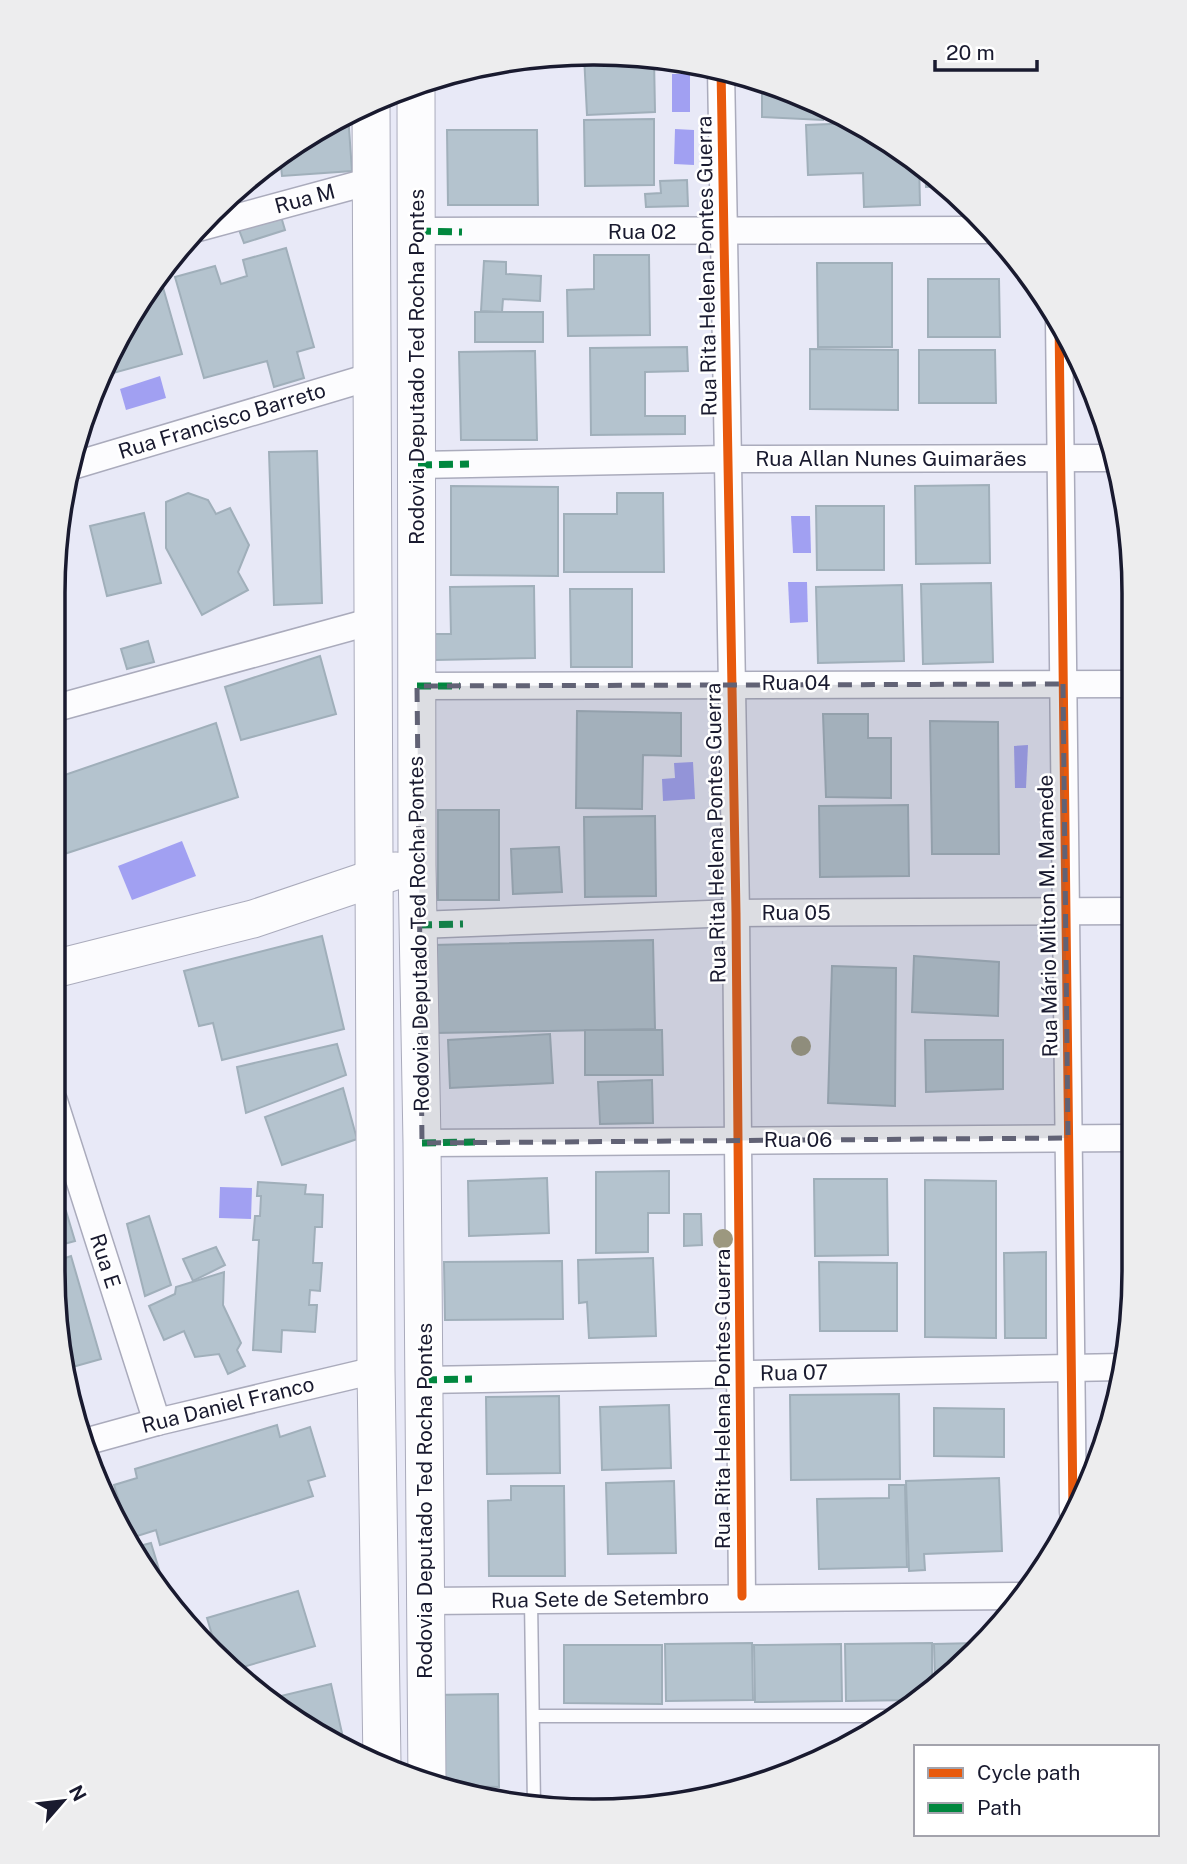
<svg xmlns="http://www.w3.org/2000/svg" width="1187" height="1864" font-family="'Public Sans',sans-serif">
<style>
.water{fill:#a1a0f2}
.building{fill:#b4c3ce;stroke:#a0afba;stroke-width:2}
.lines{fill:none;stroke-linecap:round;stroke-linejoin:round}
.lane-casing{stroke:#aaabbc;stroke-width:15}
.street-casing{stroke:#aaabbc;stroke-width:29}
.secondary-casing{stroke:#aaabbc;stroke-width:39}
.lane{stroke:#fcfcfe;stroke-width:12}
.street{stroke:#fcfcfe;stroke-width:26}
.secondary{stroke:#fcfcfe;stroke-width:37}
.quiet{stroke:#00873e;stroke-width:7;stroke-dasharray:14 7;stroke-linecap:butt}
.cycleway-casing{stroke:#fff;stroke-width:13}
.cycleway{stroke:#e8590c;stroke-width:9}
.tree{fill:#9c987f}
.marked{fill:#616275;fill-opacity:0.2;stroke:#616275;stroke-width:5;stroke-dasharray:14 9;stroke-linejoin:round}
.labels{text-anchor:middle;stroke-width:5;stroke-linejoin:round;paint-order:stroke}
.street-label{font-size:21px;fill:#191a2f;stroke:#fff}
.rim{fill:none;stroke:#191a2f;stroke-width:3.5}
</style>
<rect width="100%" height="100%" fill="#e8e9f7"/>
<g class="water">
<rect x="672" y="74" width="18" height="38"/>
<path d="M675,129L694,130V165L674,164Z"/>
<path d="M160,376L166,398L126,410L120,389Z"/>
<path d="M791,516H810L811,553H793Z"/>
<path d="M788,582H807L808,622L790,623Z"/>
<path d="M1028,745L1026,788H1015L1014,746Z"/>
<path d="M693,762L695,799L663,801L662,779L675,778L674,763Z"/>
<path d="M182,841L196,876L132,900L118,866Z"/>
<path d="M220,1187L252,1188L251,1219L219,1218Z"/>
</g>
<g class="building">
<path d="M629,54L654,58L655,112L587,115L584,55Z"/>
<path d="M762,81L823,105V120L762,117Z"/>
<path d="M348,114L352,171L282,176L280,156L323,125Z"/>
<path d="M654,119V185L585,186L584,120Z"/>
<path d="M856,123L919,162L920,205L864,207L863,173L808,175L806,125Z"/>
<path d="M447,130H537L538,205H448Z"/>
<path d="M925,167L946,186L926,187Z"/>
<path d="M687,180L688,206L646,207L645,194L661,193L660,181Z"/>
<path d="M280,213L285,230L244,243L238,227Z"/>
<path d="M286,248L314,347L297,352L304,378L274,387L267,361L204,378L175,277L215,266L221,284L247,276L243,260Z"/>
<path d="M594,255H649L650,335L568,336L567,290L594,289Z"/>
<path d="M484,261L506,262V274L541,276L540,301L503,299L502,312L481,311Z"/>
<path d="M817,263H892V347H818Z"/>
<path d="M160,277L182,354L99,377L157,278Z"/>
<path d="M928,279H999L1000,337H928Z"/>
<rect x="475" y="312" width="68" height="30"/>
<path d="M687,347L688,371L645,372V416H685V434L591,435L590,348Z"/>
<path d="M810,349L898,350V410L810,409Z"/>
<path d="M919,350H995L996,403H919Z"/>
<path d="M535,351L537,440H461L459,352Z"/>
<path d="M317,451L322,603L274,605L269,452Z"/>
<path d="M989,485L990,563L916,564L915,486Z"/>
<path d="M451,486L558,487V576L451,575Z"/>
<path d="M188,493L208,500L216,514L230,508L249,545L238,572L248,590L202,615L166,548V502Z"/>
<path d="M617,493H663L664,572H564V514H617Z"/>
<path d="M816,506H884V570H817Z"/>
<path d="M144,513L161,583L107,596L90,526Z"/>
<path d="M991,583L993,662L923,664L921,584Z"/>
<path d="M902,585L904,661L818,663L816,587Z"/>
<path d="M534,586L535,658L435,660V634H451L450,587Z"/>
<path d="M570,589H632V667H571Z"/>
<path d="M148,641L154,662L127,669L121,649Z"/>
<path d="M320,656L336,714L241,740L225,687Z"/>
<path d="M577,711L681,713V756L643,755L642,809L576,808Z"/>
<path d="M823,714H868V738H891V798L826,797Z"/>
<path d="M930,721L998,722L999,854H932Z"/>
<path d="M216,723L238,797L55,857L56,778Z"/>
<path d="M908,805L909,876L820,877L819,806Z"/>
<rect x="438" y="810" width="61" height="90"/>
<path d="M655,816L656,896L585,897L584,817Z"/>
<path d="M559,847L562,892L513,894L511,849Z"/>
<path d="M322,936L344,1029L222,1060L213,1023L199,1026L184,971Z"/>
<path d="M653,940L655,1029L435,1033L432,945Z"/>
<path d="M914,956L999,962L998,1016L912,1012Z"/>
<path d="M832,966L896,968L895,1106L828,1103Z"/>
<path d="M585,1030H662L663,1075H585Z"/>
<path d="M550,1034L553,1083L450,1088L448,1040Z"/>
<path d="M925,1040H1003V1089L926,1092Z"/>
<path d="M337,1044L346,1075L246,1113L237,1067Z"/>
<path d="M652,1080L653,1123L600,1124L598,1082Z"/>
<path d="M343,1088L357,1139L282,1165L265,1117Z"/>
<path d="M669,1171V1213H648V1252L596,1253V1172Z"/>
<path d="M53,1174L64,1208L53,1212Z"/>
<path d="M547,1178L549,1233L469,1236L468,1181Z"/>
<path d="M814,1179H887L888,1255L815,1256Z"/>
<path d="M925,1180L996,1181V1338L925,1337Z"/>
<path d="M258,1182L306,1185L305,1194L323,1195L322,1227H315L313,1263H322L320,1291L310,1290L309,1305H317L315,1332L282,1330L281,1352L253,1350L259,1240H253L255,1216H260L261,1196H257Z"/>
<path d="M66,1211L75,1241L53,1247V1215Z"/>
<path d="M684,1214H701L702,1245L684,1246Z"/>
<path d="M149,1216L171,1285L145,1296L127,1224Z"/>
<path d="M216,1247L225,1265L193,1281L183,1259Z"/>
<path d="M1046,1252V1338H1005L1004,1253Z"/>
<path d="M71,1256L101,1359L69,1368L53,1262Z"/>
<path d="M653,1258L656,1336L589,1338L587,1302L579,1303L578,1260Z"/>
<path d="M562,1261L563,1319L445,1320L444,1262Z"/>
<path d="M819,1262L897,1263V1331H820Z"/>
<path d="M224,1272L223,1305L241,1343L237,1350L245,1366L228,1374L219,1354L195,1357L184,1331L164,1340L149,1306L175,1294L176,1287Z"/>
<path d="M899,1394L900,1479L791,1480L790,1395Z"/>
<path d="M559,1396L560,1473L487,1474L486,1397Z"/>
<path d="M669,1405L671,1468L602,1470L600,1407Z"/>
<path d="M934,1408L1004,1409V1457L934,1456Z"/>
<path d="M277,1425L280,1437L310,1427L325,1476L308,1481L313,1496L160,1545L156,1530L131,1538L114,1485L137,1478L135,1469Z"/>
<path d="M999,1478L1002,1551L924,1554L925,1570L909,1571L906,1481Z"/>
<path d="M674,1481L676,1553L608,1554L606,1483Z"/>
<path d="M889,1485H905L907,1567L819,1569L817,1499L889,1498Z"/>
<path d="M511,1486H564L565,1576H489L488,1501L511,1500Z"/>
<path d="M151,1543L167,1596L144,1571L132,1548Z"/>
<path d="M298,1591L315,1646L236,1669L216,1648L207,1618Z"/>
<path d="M752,1643L753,1700L666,1701L665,1644Z"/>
<path d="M932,1643V1684L916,1700L846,1701L845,1644Z"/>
<path d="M976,1643L935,1682L934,1644Z"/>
<path d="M841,1644L842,1701L755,1702L754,1645Z"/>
<path d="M564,1645H662V1704L564,1703Z"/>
<path d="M331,1684L344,1742L264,1700Z"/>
<path d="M498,1694L499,1787L432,1785L430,1695Z"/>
<path d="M498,1790V1798L461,1791Z"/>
</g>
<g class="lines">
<defs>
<g id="lane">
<path d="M531,1600L534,1806"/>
<path d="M535,1716H899"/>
</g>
<g id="street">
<path d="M721,69L736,913L742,1596"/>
<path d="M198,228L371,181"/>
<path d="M417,231L992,230"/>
<path d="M1059,320L1073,1512"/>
<path d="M418,465L727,459L1113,458"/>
<path d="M72,466L373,376"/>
<path d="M417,686L1133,684"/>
<path d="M56,708L373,621"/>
<path d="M418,925L736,913L1132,911"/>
<path d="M54,1101L157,1422"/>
<path d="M422,1143L1131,1138"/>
<path d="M423,1380L1123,1367"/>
<path d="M81,1443L157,1422L376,1370"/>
<path d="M426,1601L1025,1596"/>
</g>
<g id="secondary">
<path d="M416,83L417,865L422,1143L427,1784"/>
<path d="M371,103L376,1370L382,1763"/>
<path d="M54,969L253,919L395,871"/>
</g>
</defs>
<use href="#lane" class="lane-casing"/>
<use href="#street" class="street-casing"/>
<use href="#secondary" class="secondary-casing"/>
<use href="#lane" class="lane"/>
<use href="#street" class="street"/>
<use href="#secondary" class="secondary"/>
<g class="quiet">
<path d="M417,231L462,232"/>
<path d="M418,465L469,464"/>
<path d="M417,686H460"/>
<path d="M418,925L463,924"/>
<path d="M422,1143L475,1142"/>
<path d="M423,1380L472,1379"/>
</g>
<defs>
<g id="cycleway">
<path d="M721,69L736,913L742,1596"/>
<path d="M1059,320L1073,1512"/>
</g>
</defs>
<use href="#cycleway" class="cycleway-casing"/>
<use href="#cycleway" class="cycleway"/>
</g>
<g class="tree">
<circle cx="801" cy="1046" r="10"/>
<circle cx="723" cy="1239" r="10"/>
</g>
<path class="marked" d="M1063,684L1068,1138L422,1143L417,686Z"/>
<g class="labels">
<g class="street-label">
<text transform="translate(305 199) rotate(-15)" y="7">Rua M</text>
<text x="642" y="239">Rua 02</text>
<text transform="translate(707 266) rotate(-91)" y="7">Rua Rita Helena Pontes Guerra</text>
<text transform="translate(417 367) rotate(-90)" y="7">Rodovia Deputado Ted Rocha Pontes</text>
<text transform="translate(222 421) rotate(-17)" y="7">Rua Francisco Barreto</text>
<text x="891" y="466">Rua Allan Nunes Guimarães</text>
<text x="796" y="690">Rua 04</text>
<text transform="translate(716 833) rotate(-91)" y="7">Rua Rita Helena Pontes Guerra</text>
<text x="796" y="920">Rua 05</text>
<text transform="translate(1048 916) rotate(-91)" y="7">Rua Mário Milton M. Mamede</text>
<text transform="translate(419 934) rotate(-91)" y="7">Rodovia Deputado Ted Rocha Pontes</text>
<text x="798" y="1147">Rua 06</text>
<text transform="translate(105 1261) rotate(72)" y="7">Rua E</text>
<text transform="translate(794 1373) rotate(-1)" y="7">Rua 07</text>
<text transform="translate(723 1399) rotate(-90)" y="7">Rua Rita Helena Pontes Guerra</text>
<text transform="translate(228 1405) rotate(-14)" y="7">Rua Daniel Franco</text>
<text transform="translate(425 1501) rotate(-90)" y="7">Rodovia Deputado Ted Rocha Pontes</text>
<text transform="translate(600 1599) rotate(-1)" y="7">Rua Sete de Setembro</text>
</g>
</g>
<path d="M0 0H1187V1864H0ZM593 65H594A528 528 0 0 1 1122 593V1271A528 528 0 0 1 594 1799H593A528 528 0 0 1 65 1271V593A528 528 0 0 1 593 65Z" fill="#ededee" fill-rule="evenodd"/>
<path class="rim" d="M593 65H594A528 528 0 0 1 1122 593V1271A528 528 0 0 1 594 1799H593A528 528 0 0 1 65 1271V593A528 528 0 0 1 593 65Z"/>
<rect x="914" y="1745" width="245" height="91" fill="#ffffff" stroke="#a3a3ac" stroke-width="2"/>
<rect x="928" y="1768" width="35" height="10" fill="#e8590c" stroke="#a3a3ac" stroke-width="2"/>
<text x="977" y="1780" font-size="21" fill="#191a2f">Cycle path</text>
<rect x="928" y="1803" width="35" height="10" fill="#00873e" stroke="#a3a3ac" stroke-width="2"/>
<text x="977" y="1815" font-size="21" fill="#191a2f">Path</text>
<g transform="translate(63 1801) rotate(62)" stroke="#ffffff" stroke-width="5" paint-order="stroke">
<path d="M0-5L12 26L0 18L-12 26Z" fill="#191a2f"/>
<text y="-10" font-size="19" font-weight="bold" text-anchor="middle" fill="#191a2f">N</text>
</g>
<path d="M935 60v10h102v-10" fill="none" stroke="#191a2f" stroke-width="3.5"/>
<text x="946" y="60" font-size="21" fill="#191a2f" stroke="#ffffff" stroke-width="5" paint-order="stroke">20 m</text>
</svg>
